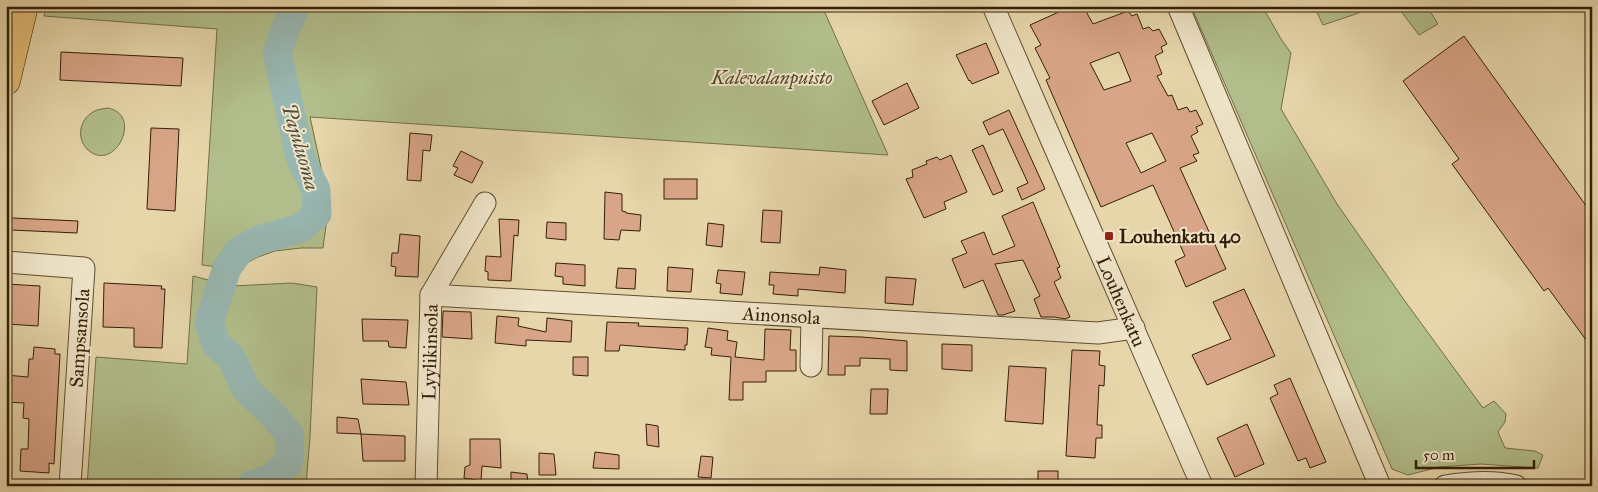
<svg xmlns="http://www.w3.org/2000/svg" width="1598" height="492" font-family="'IM FELL Great Primer',serif">
<style>
.green{fill:#b1be8b;stroke:#726e49}
.lines{fill:none;stroke-linecap:round;stroke-linejoin:round}
.river{stroke:#98b7b1;stroke-width:29}
.building{fill:#d9a588;stroke:#341f07;fill-rule:evenodd}
.minor-casing{stroke:#604d30;stroke-width:23}
.major-casing{stroke:#341f07;stroke-width:29}
.minor{stroke:#efe4c8;stroke-width:21}
.major{stroke:#e3bb75;stroke-width:28}
.poi-dot{fill:#8f2418;stroke:#efe4c8;stroke-width:2}
.labels{text-anchor:middle;stroke-width:4;stroke-linejoin:round;paint-order:stroke}
.park-label{font-size:19px;font-style:italic;fill:#534728;stroke:#efe4c8}
.poi-label{font-size:19px;font-weight:bold;fill:#341f07;stroke:#efe4c8;text-anchor:start}
.street-label{font-size:19px;fill:#341f07;stroke:#efe4c8}
.water-label{font-size:20px;font-style:italic;fill:#524d3a;stroke:#efe4c8}
</style>
<rect width="100%" height="100%" fill="#e6d6aa"/>
<filter id="stains"><feTurbulence type="fractalNoise" baseFrequency=".004" numOctaves="4"/><feColorMatrix values="0 0 0 0 .2 0 0 0 0 .09 0 0 0 0 .02 0 0 0 .5 -.17"/></filter>
<radialGradient id="worn" r=".72"><stop offset=".6" stop-color="#630" stop-opacity="0"/><stop offset="1" stop-color="#630" stop-opacity=".3"/></radialGradient>
<g class="green">
<path d="M46,6H822L888,155L310,117L329,204L323,248H301L275,251L258,257L236,269L202,265L217,29L44,16Z"/>
<path d="M1191,6H1262L1281,39L1291,53L1281,109L1337,204L1402,297L1483,408L1494,401L1506,414L1505,422L1498,432L1505,448L1535,451L1543,455L1538,468L1481,464L1439,467L1408,475L1392,469Z"/>
<path d="M1314,6H1368L1369,8L1356,14L1323,25Z"/>
<path d="M1397,6H1427L1438,24L1419,35Z"/>
<path d="M108,108C144,115 114,175 87,149C76,138 80,119 93,112C97,109 103,109 108,108Z"/>
<path d="M193,276L232,286L292,283L317,287L310,436L306,486H87L96,357L187,364Z"/>
</g>
<g class="lines">
<path class="river" d="M250,486L270,478L288,464L290,451L289,434L274,416L246,389L231,357L216,344L209,322L227,268L240,250L259,240L301,228L317,214L316,190L301,160L277,53L286,27L297,6"/>
</g>
<g class="building">
<path d="M1072,6H1083L1093,24L1128,11L1132,16L1137,14L1143,29L1149,27L1153,31L1159,29L1167,44L1161,47L1163,52L1155,56L1162,74L1157,76L1168,96L1172,95L1178,110L1187,107L1190,112L1196,110L1203,124L1196,127L1198,132L1191,136L1199,153L1193,155L1197,161L1180,168L1226,269L1186,287L1175,261L1185,256L1153,185L1101,207L1046,80L1050,78L1035,48L1041,45L1030,25ZM1119,52L1131,81L1104,90L1090,63ZM1152,133L1166,161L1141,173L1126,143Z"/>
<path d="M1464,36L1592,214V348L1548,288L1544,291L1452,164L1459,159L1403,81Z"/>
<path d="M986,43L999,73L972,84L970,80L969,81L956,55Z"/>
<path d="M61,52L183,58L181,86L60,80Z"/>
<path d="M907,83L919,108L884,125L872,101Z"/>
<path d="M1009,110L1045,189L1022,200L1017,188L1028,183L1003,129L989,135L983,122Z"/>
<path d="M151,128L179,129L175,211L147,209Z"/>
<path d="M410,133L432,135L430,151L423,150L421,181L407,180Z"/>
<path d="M983,145L1003,191L993,195L972,150Z"/>
<path d="M461,151L483,162L472,183L454,175L458,168L453,166Z"/>
<path d="M951,155L967,192L944,202L946,209L924,218L906,179L913,177L912,170L927,164L926,161L937,157L940,160Z"/>
<rect x="664" y="179" width="33" height="20"/>
<path d="M605,192L622,194V211L626,212V213L641,215L640,231L621,230L619,240L604,239Z"/>
<path d="M1033,202L1060,267L1057,268L1061,278L1054,282L1070,317L1065,319L1054,317H1041L1034,299L1040,296L1023,260L995,264L1015,311L1003,315H998L983,280L964,288L952,259L967,253L961,241L984,232L993,255L1015,246L1002,216Z"/>
<path d="M763,210L782,211L780,243L761,242Z"/>
<path d="M12,218L78,221L77,233L11,230Z"/>
<path d="M499,219L519,220L518,236L514,235L511,281L488,280V272L485,271L486,256L501,257Z"/>
<path d="M547,222L566,223V240L546,238Z"/>
<path d="M708,223L724,225L722,247L706,245Z"/>
<path d="M400,234L420,236L418,277L395,276L396,267L391,266L392,253H398Z"/>
<path d="M556,263L585,265V286L563,284V277L555,276Z"/>
<path d="M668,267L693,269L691,292L667,291Z"/>
<path d="M820,267L846,270L845,293L798,289V296L773,294L774,285H769L770,272L819,275Z"/>
<path d="M618,268L636,269L635,289L616,288Z"/>
<path d="M718,270L745,272L742,295L720,293L721,284L716,283Z"/>
<path d="M886,277L916,279L913,305L885,303Z"/>
<path d="M104,283L162,286L161,289H165L162,348L134,347V328L103,327Z"/>
<path d="M6,284L40,286L38,326L6,324Z"/>
<path d="M1244,289L1275,356L1207,385L1192,355L1231,339L1213,302Z"/>
<path d="M443,311L471,312L472,339L442,337Z"/>
<path d="M497,316L519,318L518,326L546,332L547,318L572,321L571,342L526,340V346L495,343Z"/>
<path d="M362,319L408,320L406,348L389,347L388,341H363Z"/>
<path d="M607,322L639,323L638,326L688,328L687,345H685V350L620,345L619,351H605Z"/>
<path d="M708,328L728,331L727,340L737,342L735,357L764,360L765,329L791,330L790,350H796V371H766V382H743V400H729L731,357L711,355L712,348L705,347Z"/>
<path d="M829,336L862,337L907,341V371L890,370V359L860,358V366H845V375H828Z"/>
<path d="M942,344L972,345V371L942,369Z"/>
<path d="M34,347L55,349V354H60L54,464L49,463V473L20,471L21,449H28L29,419L23,418L24,403L6,402V375L28,377L29,359H33Z"/>
<path d="M1072,350L1100,351L1099,365L1105,366L1104,386L1099,385L1097,425H1102V438H1096L1095,458L1066,456Z"/>
<path d="M573,357H588V376L573,375Z"/>
<path d="M1009,366L1046,368L1043,424L1005,421Z"/>
<path d="M1290,378L1326,462L1310,468L1306,458L1298,461L1270,398L1278,394L1274,385Z"/>
<path d="M361,379L406,382L409,405L363,404Z"/>
<path d="M871,389H888L887,414H870Z"/>
<path d="M337,417L358,419L361,434L337,433Z"/>
<path d="M646,424L658,426L659,447L647,445Z"/>
<path d="M1247,424L1264,464L1235,477L1217,438Z"/>
<path d="M361,434L405,436V461H363Z"/>
<path d="M470,439H500L501,468L482,466L481,481L464,478L465,467L470,465Z"/>
<path d="M595,452L619,455V469L593,468Z"/>
<path d="M539,453L554,454L556,475H539Z"/>
<path d="M701,456L713,457L711,478L698,477Z"/>
<rect x="1038" y="471" width="20" height="15"/>
<path d="M511,472L527,474L528,486H511Z"/>
</g>
<g class="lines">
<defs>
<g id="minor">
<path id="s1" d="M993,6L1202,486"/>
<path d="M1178,6L1380,486"/>
<path d="M6,262L84,268L70,486"/>
<path id="s2" d="M431,295L1098,333L1134,328"/>
<path d="M811,366L812,317"/>
<path id="s3" d="M426,486L431,295L485,203"/>
<path d="M1445,486C1469,482 1493,480 1516,486"/>
</g>
<path id="major" d="M6,81L24,6"/>
</defs>
<use href="#minor" class="minor-casing"/>
<use href="#major" class="major-casing"/>
<use href="#minor" class="minor"/>
<use href="#major" class="major"/>
</g>
<rect class="poi-dot" x="1104" y="231" width="10" height="10" rx="2.5"/>
<g class="labels">
<g class="park-label">
<text x="772" y="84">Kalevalanpuisto</text>
</g>
<g class="poi-label">
<text x="1119" y="243">Louhenkatu 40</text>
</g>
<g class="street-label">
<text dy="7" stroke="none"><textPath href="#s1" startOffset="322">Louhenkatu</textPath></text>
<text dy="7" stroke="none"><textPath href="#s2" startOffset="351">Ainonsola</textPath></text>
<text transform="translate(79 338) rotate(-86)" y="7">Sampsansola</text>
<text dy="7" stroke="none"><textPath href="#s3" startOffset="134">Lyylikinsola</textPath></text>
</g>
<g class="water-label">
<text transform="translate(301 147) rotate(74)" y="7">Pajuluoma</text>
</g>
</g>
<rect width="1598" height="492" fill="none" stroke="#e6d6aa" stroke-width="25"/>
<rect x="8" y="8" width="1583" height="477" fill="none" stroke="#341f07" stroke-width="2.5"/>
<rect x="12" y="12" width="1573" height="467" fill="none" stroke="#341f07"/>
<path d="M1416 460v8h118v-8" fill="none" stroke="#341f07" stroke-width="2.5"/>
<text x="1423" y="460" font-size="15" fill="#341f07" stroke="#efe4c8" stroke-width="4" paint-order="stroke">50 m</text>
<rect width="100%" height="100%" filter="url(#stains)"/>
<rect width="100%" height="100%" fill="url(#worn)"/>
</svg>
